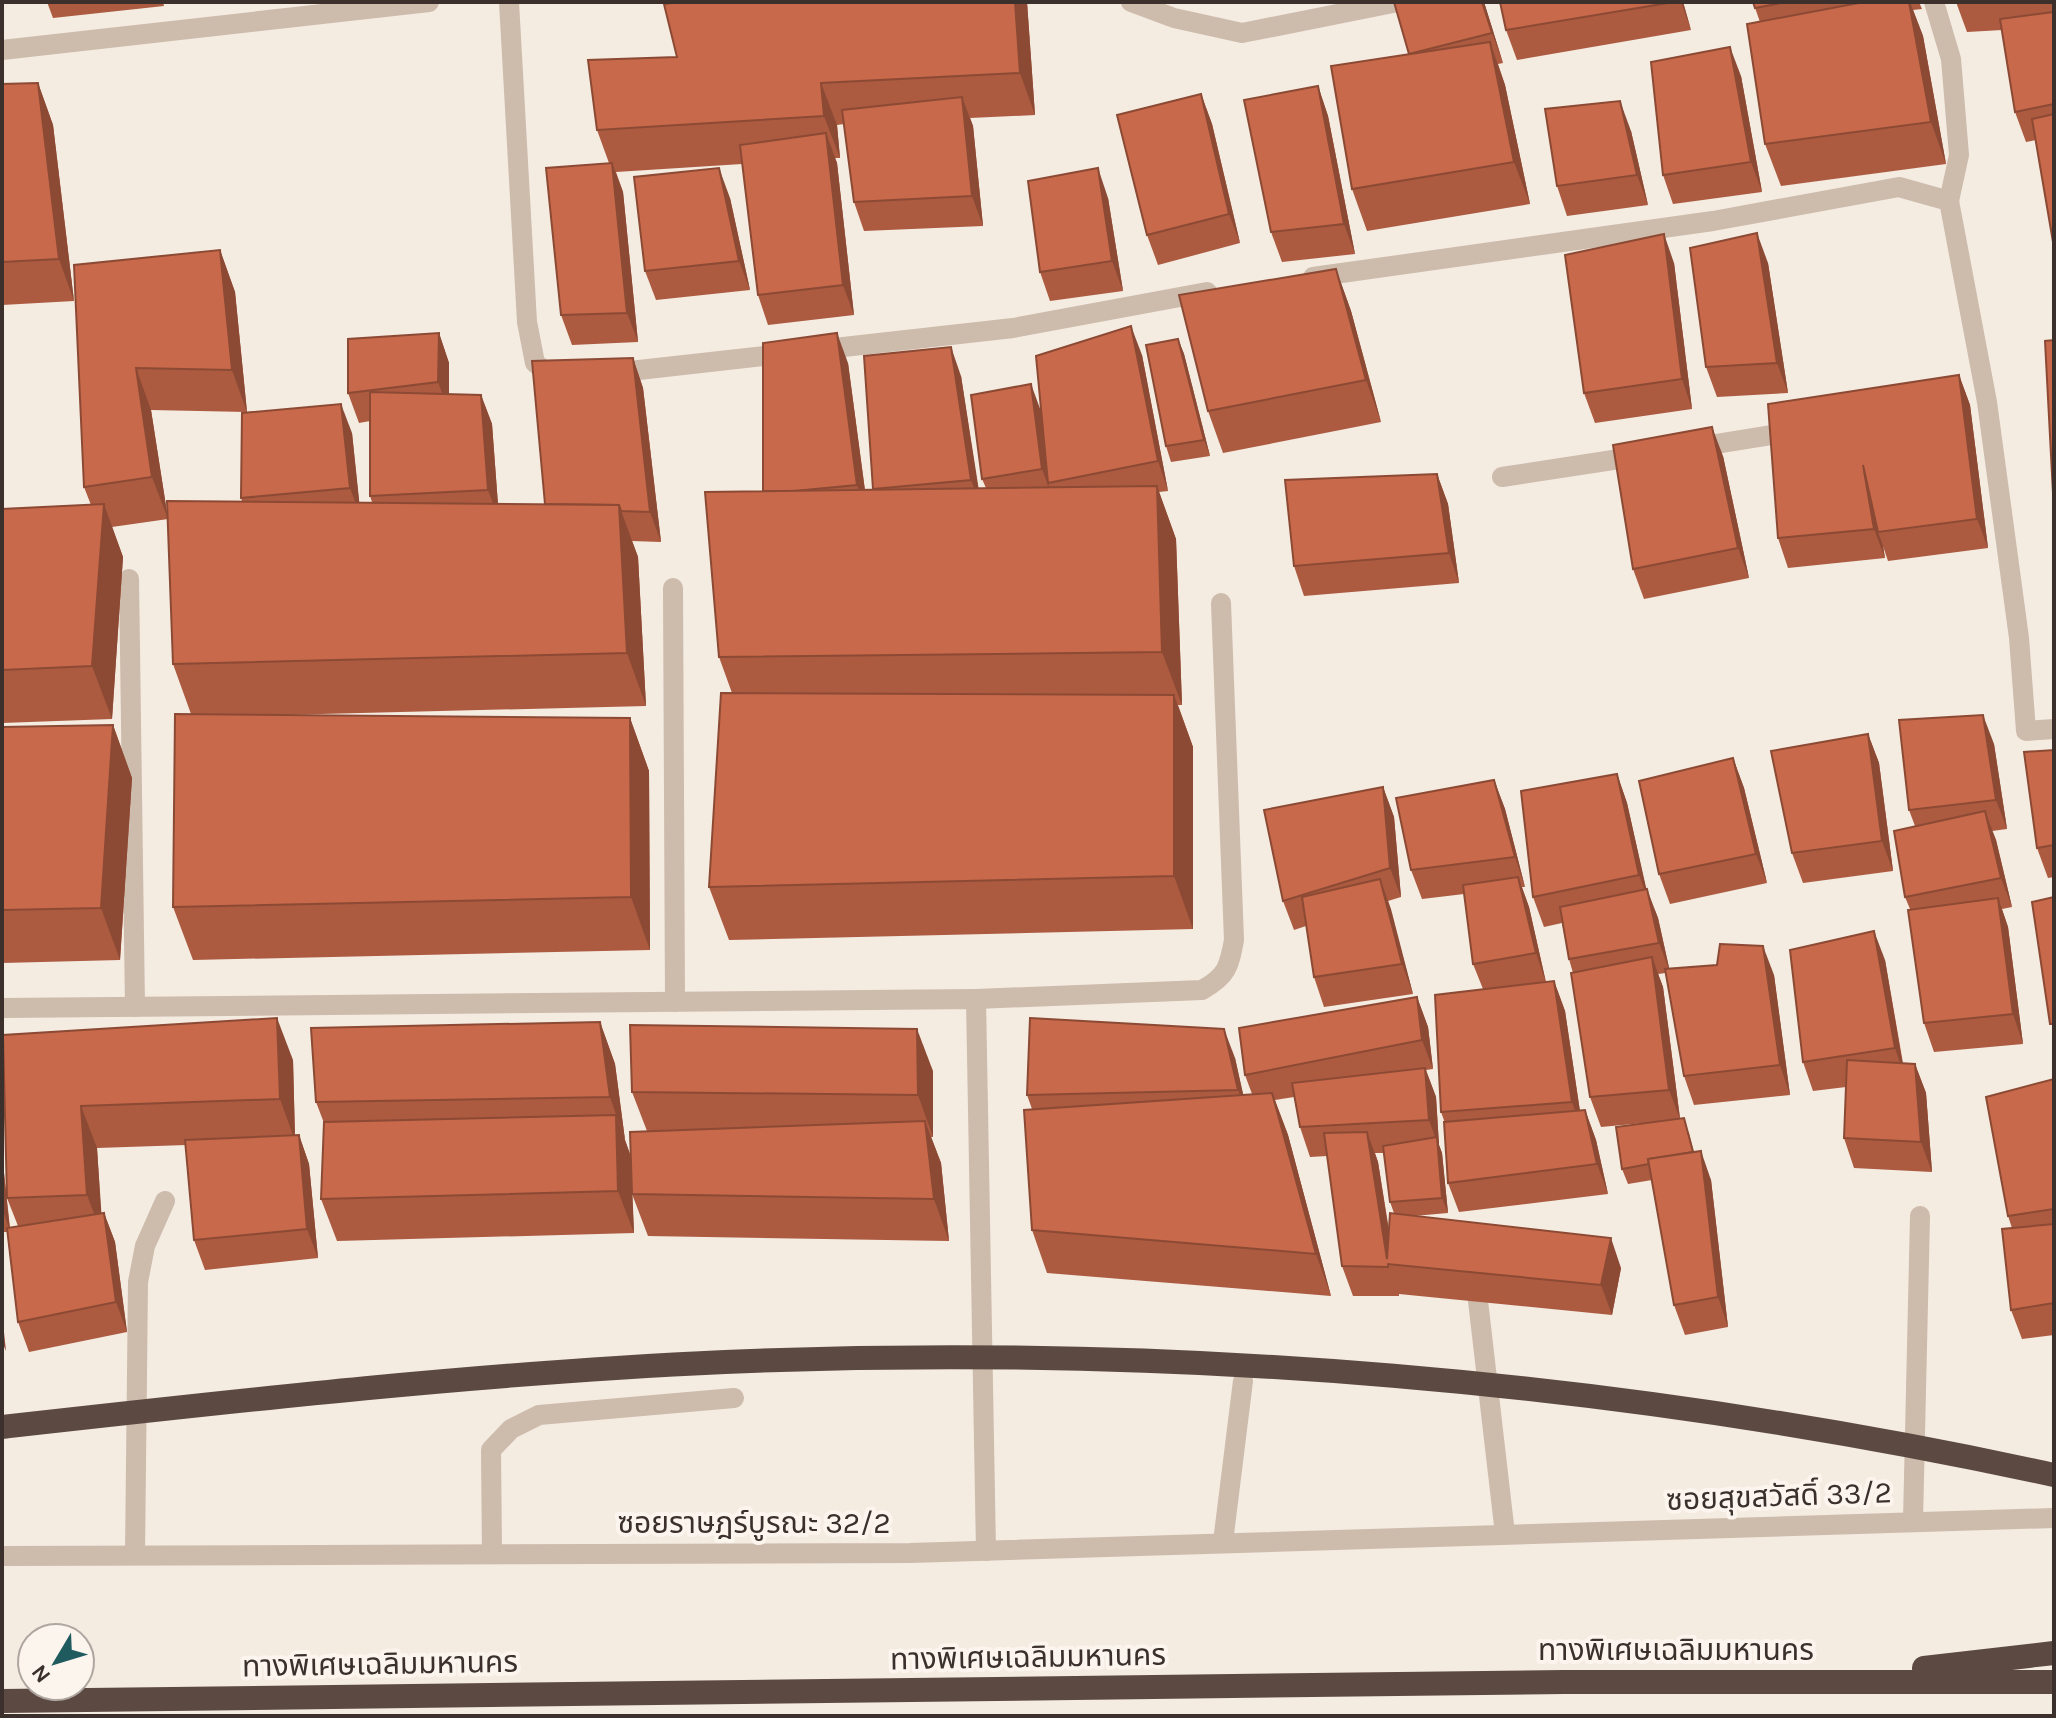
<svg xmlns="http://www.w3.org/2000/svg" width="2056" height="1718" font-family="Karla,'Noto Sans Thai',sans-serif">
<style>
.lines{fill:none;stroke-linecap:round;stroke-linejoin:round}
.service{stroke:#cdbbac;stroke-width:20}
.minor{stroke:#cdbbac;stroke-width:20}
.tertiary{stroke:#cdbbac;stroke-width:20}
.motorway{stroke:#5c4a42;stroke-width:24}
.motorway-bridge{stroke:#5c4a42;stroke-width:24}
.wall{fill:#ac5a40;fill-rule:evenodd}
.shaded-wall{fill:#8c4a34}
.building{fill:#c8694b;stroke:#8c4a34;stroke-width:2}
.labels{text-anchor:middle;stroke-width:8;stroke-linejoin:round;paint-order:stroke}
.street-label{font-size:30px;fill:#3b302b;stroke:#fbf5ee}
</style>
<rect width="100%" height="100%" fill="#f4ebe1"/>
<g class="lines">
<g class="service">
<path d="M1131,2L1174,18L1242,33L1398,2"/>
<path d="M1934,2L1951,59L1959,155L1949,201"/>
<path d="M129,579L135,1007"/>
<path d="M673,588L675,1002"/>
<path d="M976,999L1202,990C1227,976 1229,967 1234,940L1221,603"/>
<path d="M2,1008L976,999L986,1551"/>
<path d="M1475,1275L1505,1534"/>
<path d="M1223,1542L1243,1381"/>
</g>
<g class="minor">
<path d="M509,2L527,322L535,363L549,374H556"/>
<path d="M2,50L429,2"/>
<path d="M1313,277L1713,221L1899,187L1949,201L1987,402L2019,638L2026,731L2054,729"/>
<path d="M612,373L1013,328L1207,292"/>
<path d="M1691,448L1797,431"/>
<path d="M1502,477L1639,456"/>
<path d="M1913,1521L1920,1216"/>
<path d="M492,1554L491,1450L511,1429L539,1415L734,1398"/>
<path d="M135,1555L138,1282L145,1246L165,1201"/>
</g>
<path class="tertiary" d="M2,1556L910,1553L2054,1518"/>
<g class="motorway">
<path d="M1924,1668L2054,1653"/>
<path d="M2,1701L1564,1682H2054"/>
</g>
<path class="motorway-bridge" d="M2,1427C243,1400 483,1373 725,1362C1170,1343 1619,1380 2054,1475"/>
</g>
<g class="wall">
<path d="M47,2H163L164,6L53,18Z"/>
<path d="M680,2H1027L1035,115L970,118L973,126L983,226L864,231L854,202L844,124L837,125L840,158H835L837,163L854,315L768,325L758,295L742,164L616,172L623,192L638,342L572,345L561,315L609,163L597,130L677,57Z"/>
<path d="M1394,2H1484L1503,63L1498,64L1505,85L1530,204L1367,231L1352,189L1409,54Z"/>
<path d="M1500,2H1683L1691,30L1517,60L1506,30Z"/>
<path d="M1753,2H1919L1922,9L1913,10L1923,36L1946,164L1781,186L1765,144L1760,22Z"/>
<path d="M1956,2H2054V245L2036,140L2026,142L2015,112L2002,30L1967,32Z"/>
<path d="M1741,76L1762,192L1673,204L1663,175Z"/>
<path d="M38,83L53,125L74,301L2,305V84Z"/>
<path d="M1318,86L1328,116L1355,254L1282,262L1271,232Z"/>
<path d="M1201,94L1212,124L1240,243L1158,265L1147,235Z"/>
<path d="M1631,131L1648,205L1567,216L1557,186Z"/>
<path d="M730,198L750,290L656,300L645,271Z"/>
<path d="M1108,198L1123,291L1050,301L1040,272Z"/>
<path d="M220,250L235,292L247,412L151,410L168,519L112,527L123,557L112,719L2,723V509L91,505L84,487L74,265Z"/>
<path d="M1674,263L1692,409L1595,423L1584,393Z"/>
<path d="M1768,263L1788,393L1717,397L1706,367Z"/>
<path d="M1336,269L1351,311L1381,422L1223,453L1208,411Z"/>
<path d="M439,333L449,363V394L481,395L492,424L498,504H545L633,358L643,388L661,542L632,541L638,557L646,706L281,715L630,718L649,771L650,950L193,960L173,907L191,714L173,664L242,501L241,498L352,433L359,502H372L370,496V421L359,423L348,393Z"/>
<path d="M1178,339L1184,354L1210,456L1171,462L1166,446Z"/>
<path d="M1142,355L1168,491L1159,492L1176,539L1182,705H1178L1193,747V929L729,940L709,887L732,693L719,657L763,491L848,363L865,490H873L961,376L978,488H986L982,479L1042,412Z"/>
<path d="M1959,375L1970,405L1988,548L1888,561L1883,546L1885,558L1788,568L1778,538Z"/>
<path d="M1723,456L1749,578L1644,599L1633,569Z"/>
<path d="M1437,474L1448,504L1459,583L1304,596L1294,566Z"/>
<path d="M113,725L132,778L120,960L2,963V727Z"/>
<path d="M1868,734L1879,763L1893,871L1803,883L1792,853Z"/>
<path d="M1994,744L2007,829L1992,831L1996,840L2012,907L2002,909L2008,927L2023,1044L1934,1052L1924,1023L1910,909L1905,897L1915,826L1909,810Z"/>
<path d="M2054,750V877L2048,878L2037,848Z"/>
<path d="M1733,758L1744,788L1767,883L1670,904L1659,874Z"/>
<path d="M1617,774L1627,803L1646,889L1658,918L1669,968L1774,975L1790,1095L1694,1105L1684,1076L1666,973L1658,974L1663,987L1680,1118L1689,1133L1694,1152L1711,1180L1728,1327L1685,1335L1674,1305L1652,1180L1628,1184L1622,1169L1655,1122L1601,1127L1590,1097L1573,973L1569,959L1562,923L1544,927L1533,897Z"/>
<path d="M1494,780L1505,809L1525,887H1522L1529,907L1546,982L1554,981L1565,1011L1580,1111L1585,1110L1596,1140L1608,1194L1459,1212L1448,1183L1445,1123L1441,1112L1483,989L1473,964L1464,894L1422,899L1411,870Z"/>
<path d="M1383,787L1394,817L1401,897L1388,901L1413,994L1324,1007L1314,977L1306,926L1294,930L1283,901Z"/>
<path d="M1885,960L1903,1063L1915,1064L1926,1093L1932,1172L1854,1168L1844,1138L1846,1087L1813,1091L1803,1062Z"/>
<path d="M1417,997L1428,1027L1433,1069L1426,1070L1436,1097L1439,1145L1442,1153L1448,1213L1414,1216L1621,1268L1612,1315L1399,1294V1296H1353L1342,1266L1327,1156L1310,1157L1300,1127L1294,1097L1275,1100L1288,1135L1331,1296L1047,1273L1032,1230V1109L1027,1095L1235,1058L1243,1095L1252,1094L1245,1075ZM1375,1153H1384L1390,1202L1394,1213L1389,1230L1378,1162Z"/>
<path d="M600,1022L615,1064L625,1140L631,1157L647,1131L632,1092L933,1071V1137H931L941,1163L949,1241L648,1236L632,1194L634,1233L337,1241L321,1199L324,1123L316,1102Z"/>
<path d="M3,1035L293,1060L295,1135H299L309,1164L318,1258L205,1270L194,1240L186,1145L97,1148L101,1213H104L115,1242L127,1332L29,1352L18,1322L7,1232H2V1154L10,1228L18,1226L7,1198Z"/>
<path d="M2054,1079V1335L2022,1339L2011,1310L2012,1228L2008,1216Z"/>
</g>
<g class="shaded-wall">
<path d="M1015,2H1027L1035,115L1020,73Z"/>
<path d="M1482,2H1484L1503,63L1492,33Z"/>
<path d="M1681,2H1683L1691,30Z"/>
<path d="M1909,2H1910L1923,36L1946,164L1931,122Z"/>
<path d="M1490,42L1505,85L1530,204L1514,162Z"/>
<path d="M1730,47L1741,76L1762,192L1751,162Z"/>
<path d="M38,83L53,125L74,301L59,259Z"/>
<path d="M821,83L837,125L840,158L824,116Z"/>
<path d="M1318,86L1328,116L1355,254L1344,224Z"/>
<path d="M1201,94L1212,124L1240,243L1229,214Z"/>
<path d="M962,97L973,126L983,226L972,196Z"/>
<path d="M1620,101L1631,131L1648,205L1637,175Z"/>
<path d="M826,133L837,163L854,315L843,285Z"/>
<path d="M612,163L623,192L638,342L627,313Z"/>
<path d="M719,168L730,198L750,290L739,261Z"/>
<path d="M1098,168L1108,198L1123,291L1112,261Z"/>
<path d="M1757,233L1768,263L1788,393L1777,363Z"/>
<path d="M1664,234L1674,263L1692,409L1682,379Z"/>
<path d="M220,250L235,292L247,412L232,370Z"/>
<path d="M1336,269L1351,311L1381,422L1366,380Z"/>
<path d="M1131,326L1142,355L1168,491L1158,461Z"/>
<path d="M439,333L449,363V412L438,382Z"/>
<path d="M837,333L848,363L868,514L857,485Z"/>
<path d="M1178,339L1184,354L1210,456L1204,440Z"/>
<path d="M951,347L961,376L982,510L971,480Z"/>
<path d="M633,358L643,388L661,542L650,512Z"/>
<path d="M136,368L151,410L168,519L152,477Z"/>
<path d="M1959,375L1970,405L1988,548L1977,519Z"/>
<path d="M1031,384L1042,414L1048,483L1053,499L1042,469Z"/>
<path d="M481,395L492,424L499,519L488,490Z"/>
<path d="M341,404L352,433L361,518L350,488Z"/>
<path d="M1712,427L1723,456L1749,578L1738,548Z"/>
<path d="M1863,465L1878,532L1883,546L1885,558L1874,529Z"/>
<path d="M1437,474L1448,504L1459,583L1449,553Z"/>
<path d="M1157,486L1176,539L1182,705L1162,652Z"/>
<path d="M104,504L123,557L112,719L92,666Z"/>
<path d="M619,505L638,557L646,706L627,653Z"/>
<path d="M1174,695L1193,747V929L1174,876Z"/>
<path d="M1983,715L1994,744L2007,829L1996,800Z"/>
<path d="M630,718L649,771L650,950L631,897Z"/>
<path d="M113,725L132,778L120,960L101,908Z"/>
<path d="M1868,734L1879,763L1893,871L1882,841Z"/>
<path d="M1733,758L1744,788L1767,883L1756,854Z"/>
<path d="M1617,774L1627,803L1650,905L1639,875Z"/>
<path d="M1494,780L1505,809L1525,887L1515,857Z"/>
<path d="M1383,787L1394,817L1401,897L1390,868Z"/>
<path d="M1985,811L1996,840L2012,907L2001,878Z"/>
<path d="M1518,877L1529,907L1546,983L1536,953Z"/>
<path d="M1380,879L1391,909L1413,994L1402,964Z"/>
<path d="M1647,889L1658,918L1670,972L1659,943Z"/>
<path d="M1998,898L2008,927L2023,1044L2013,1014Z"/>
<path d="M1874,931L1885,960L1905,1078L1895,1048Z"/>
<path d="M1763,946L1774,975L1790,1095L1780,1065Z"/>
<path d="M1652,957L1663,987L1680,1119L1669,1090Z"/>
<path d="M1554,981L1565,1011L1583,1132L1572,1102Z"/>
<path d="M1417,997L1428,1027L1433,1069L1422,1040Z"/>
<path d="M277,1018L293,1060L295,1141L280,1099Z"/>
<path d="M600,1022L615,1064L625,1140L610,1097Z"/>
<path d="M917,1029L933,1071V1137L918,1095Z"/>
<path d="M1224,1029L1235,1058L1249,1120L1238,1090Z"/>
<path d="M1915,1064L1926,1093L1932,1172L1921,1142Z"/>
<path d="M1425,1068L1436,1097L1439,1145L1442,1153L1448,1213L1442,1198L1437,1142L1429,1120Z"/>
<path d="M1272,1093L1288,1135L1331,1296L1316,1254Z"/>
<path d="M81,1106L97,1148L103,1237L87,1195Z"/>
<path d="M1585,1110L1596,1140L1608,1194L1597,1164Z"/>
<path d="M616,1115L631,1157L634,1233L618,1191Z"/>
<path d="M925,1121L941,1163L949,1241L934,1199Z"/>
<path d="M1367,1132L1378,1162L1394,1265L1387,1259Z"/>
<path d="M299,1135L309,1164L318,1258L307,1229Z"/>
<path d="M1701,1151L1711,1180L1728,1327L1718,1297Z"/>
<path d="M2,1154L10,1231L2,1208Z"/>
<path d="M104,1213L115,1242L127,1332L116,1302Z"/>
<path d="M1611,1238L1621,1268L1612,1315L1601,1285Z"/>
<path d="M2,1314L6,1351L2,1342Z"/>
</g>
<g class="building">
<path d="M680,2H1015L1020,73L821,83L824,116L597,130L588,60L677,57L664,4Z"/>
<path d="M1394,2H1482L1492,33L1409,54Z"/>
<path d="M1500,2H1674L1506,30Z"/>
<path d="M1753,2H1786L1755,8Z"/>
<path d="M1864,2H1909L1931,122L1765,144L1747,24Z"/>
<path d="M2054,12V104L2015,112L2000,19Z"/>
<path d="M1490,42L1514,162L1352,189L1331,66Z"/>
<path d="M1730,47L1751,162L1663,175L1651,62Z"/>
<path d="M38,83L59,259L2,262V84Z"/>
<path d="M1318,86L1344,224L1271,232L1244,100Z"/>
<path d="M1201,94L1229,214L1147,235L1117,115Z"/>
<path d="M962,97L972,196L854,202L842,110Z"/>
<path d="M1620,101L1637,175L1557,186L1545,109Z"/>
<path d="M2054,114V242H2053L2032,119Z"/>
<path d="M826,133L843,285L758,295L740,145Z"/>
<path d="M612,163L627,313L561,315L546,168Z"/>
<path d="M719,168L739,261L645,271L634,177Z"/>
<path d="M1098,168L1112,261L1040,272L1028,181Z"/>
<path d="M1757,233L1777,363L1706,367L1690,248Z"/>
<path d="M1664,234L1682,379L1584,393L1565,255Z"/>
<path d="M220,250L232,370L136,368L152,477L84,487L74,265Z"/>
<path d="M1336,269L1366,380L1208,411L1179,295Z"/>
<path d="M1131,326L1158,461L1048,483L1036,356Z"/>
<path d="M439,333L438,382L348,393V339Z"/>
<path d="M837,333L857,485L794,491H763V343Z"/>
<path d="M1178,339L1204,440L1166,446L1146,345Z"/>
<path d="M2054,340V512L2045,341Z"/>
<path d="M951,347L971,480L873,489L864,356Z"/>
<path d="M633,358L650,512L621,511L619,505L545,504L532,361Z"/>
<path d="M1959,375L1977,519L1878,532L1863,465L1874,529L1778,538L1768,404Z"/>
<path d="M1031,384L1042,469L982,479L971,395Z"/>
<path d="M370,392L481,395L488,490L370,496Z"/>
<path d="M341,404L350,488L241,498L242,413Z"/>
<path d="M1712,427L1738,548L1633,569L1613,445Z"/>
<path d="M1437,474L1449,553L1294,566L1285,480Z"/>
<path d="M1157,486L1162,652L719,657L705,492Z"/>
<path d="M167,501L619,505L627,653L173,664Z"/>
<path d="M104,504L92,666L2,670V509Z"/>
<path d="M721,693L1174,695V876L709,887Z"/>
<path d="M175,714L630,718L631,897L173,907Z"/>
<path d="M1983,715L1996,800L1909,810L1899,720Z"/>
<path d="M113,725L101,908L2,910V727Z"/>
<path d="M1868,734L1882,841L1792,853L1771,751Z"/>
<path d="M2054,750V845L2037,848L2024,752Z"/>
<path d="M1733,758L1756,854L1659,874L1639,781Z"/>
<path d="M1617,774L1639,875L1533,897L1521,791Z"/>
<path d="M1494,780L1515,857L1411,870L1396,798Z"/>
<path d="M1383,787L1390,868L1283,901L1264,810Z"/>
<path d="M1985,811L2001,878L1905,897L1894,831Z"/>
<path d="M1518,877L1536,953L1473,964L1463,885Z"/>
<path d="M1380,879L1402,964L1314,977L1302,897Z"/>
<path d="M1647,889L1659,943L1569,959L1560,907Z"/>
<path d="M2054,897V1024H2050L2032,902Z"/>
<path d="M1998,898L2013,1014L1924,1023L1908,910Z"/>
<path d="M1874,931L1895,1048L1803,1062L1790,950Z"/>
<path d="M1720,944L1763,946L1780,1065L1684,1076L1665,969L1717,965Z"/>
<path d="M1652,957L1669,1090L1590,1097L1571,973Z"/>
<path d="M1554,981L1572,1102L1441,1112L1435,995Z"/>
<path d="M1417,997L1422,1040L1245,1075L1239,1028Z"/>
<path d="M277,1018L280,1099L81,1106L87,1195L7,1198L3,1035Z"/>
<path d="M1030,1018L1224,1029L1238,1090L1027,1095Z"/>
<path d="M600,1022L610,1097L316,1102L311,1028Z"/>
<path d="M630,1025L917,1029L918,1095L632,1092Z"/>
<path d="M1847,1060L1915,1064L1921,1142L1844,1138Z"/>
<path d="M1425,1068L1429,1120L1300,1127L1292,1083Z"/>
<path d="M2054,1079V1209L2008,1216L1986,1097Z"/>
<path d="M1272,1093L1316,1254L1032,1230L1024,1110Z"/>
<path d="M1585,1110L1597,1164L1448,1183L1444,1122Z"/>
<path d="M616,1115L618,1191L321,1199L324,1122Z"/>
<path d="M1684,1118L1693,1152L1648,1159L1649,1164L1622,1169L1616,1127Z"/>
<path d="M925,1121L934,1199L632,1194L630,1132Z"/>
<path d="M1367,1132L1387,1259L1390,1213L1611,1238L1601,1285L1388,1264V1267L1342,1266L1324,1133Z"/>
<path d="M299,1135L307,1229L194,1240L185,1140Z"/>
<path d="M1437,1137L1442,1198L1390,1202L1383,1146Z"/>
<path d="M1701,1151L1718,1297L1674,1305L1648,1159Z"/>
<path d="M104,1213L116,1302L18,1322L7,1228Z"/>
<path d="M2054,1224V1303L2011,1310L2002,1229Z"/>
</g>
<g class="labels">
<g class="street-label">
<text transform="translate(1779 1496) rotate(-2)" y="10">ซอยสุขสวัสดิ์ 33/2</text>
<text x="754" y="1533">ซอยราษฎร์บูรณะ 32/2</text>
<text x="1676" y="1660">ทางพิเศษเฉลิมมหานคร</text>
<text transform="translate(1028 1657) rotate(-1)" y="10">ทางพิเศษเฉลิมมหานคร</text>
<text transform="translate(380 1664) rotate(-1)" y="10">ทางพิเศษเฉลิมมหานคร</text>
</g>
</g>
<rect width="2056" height="1718" fill="none" stroke="#3b302b" stroke-width="8"/>
<g transform="translate(56 1662) rotate(232)"><circle r="38" fill="#fbf5ee" stroke="#aea6a0" stroke-width="2"/>
<path d="M0-6L14 30L0 20L-14 30Z" fill="#1f5a5e"/>
<text y="-12" font-size="22" font-weight="bold" text-anchor="middle" fill="#3b302b">N</text>
</g>
</svg>
